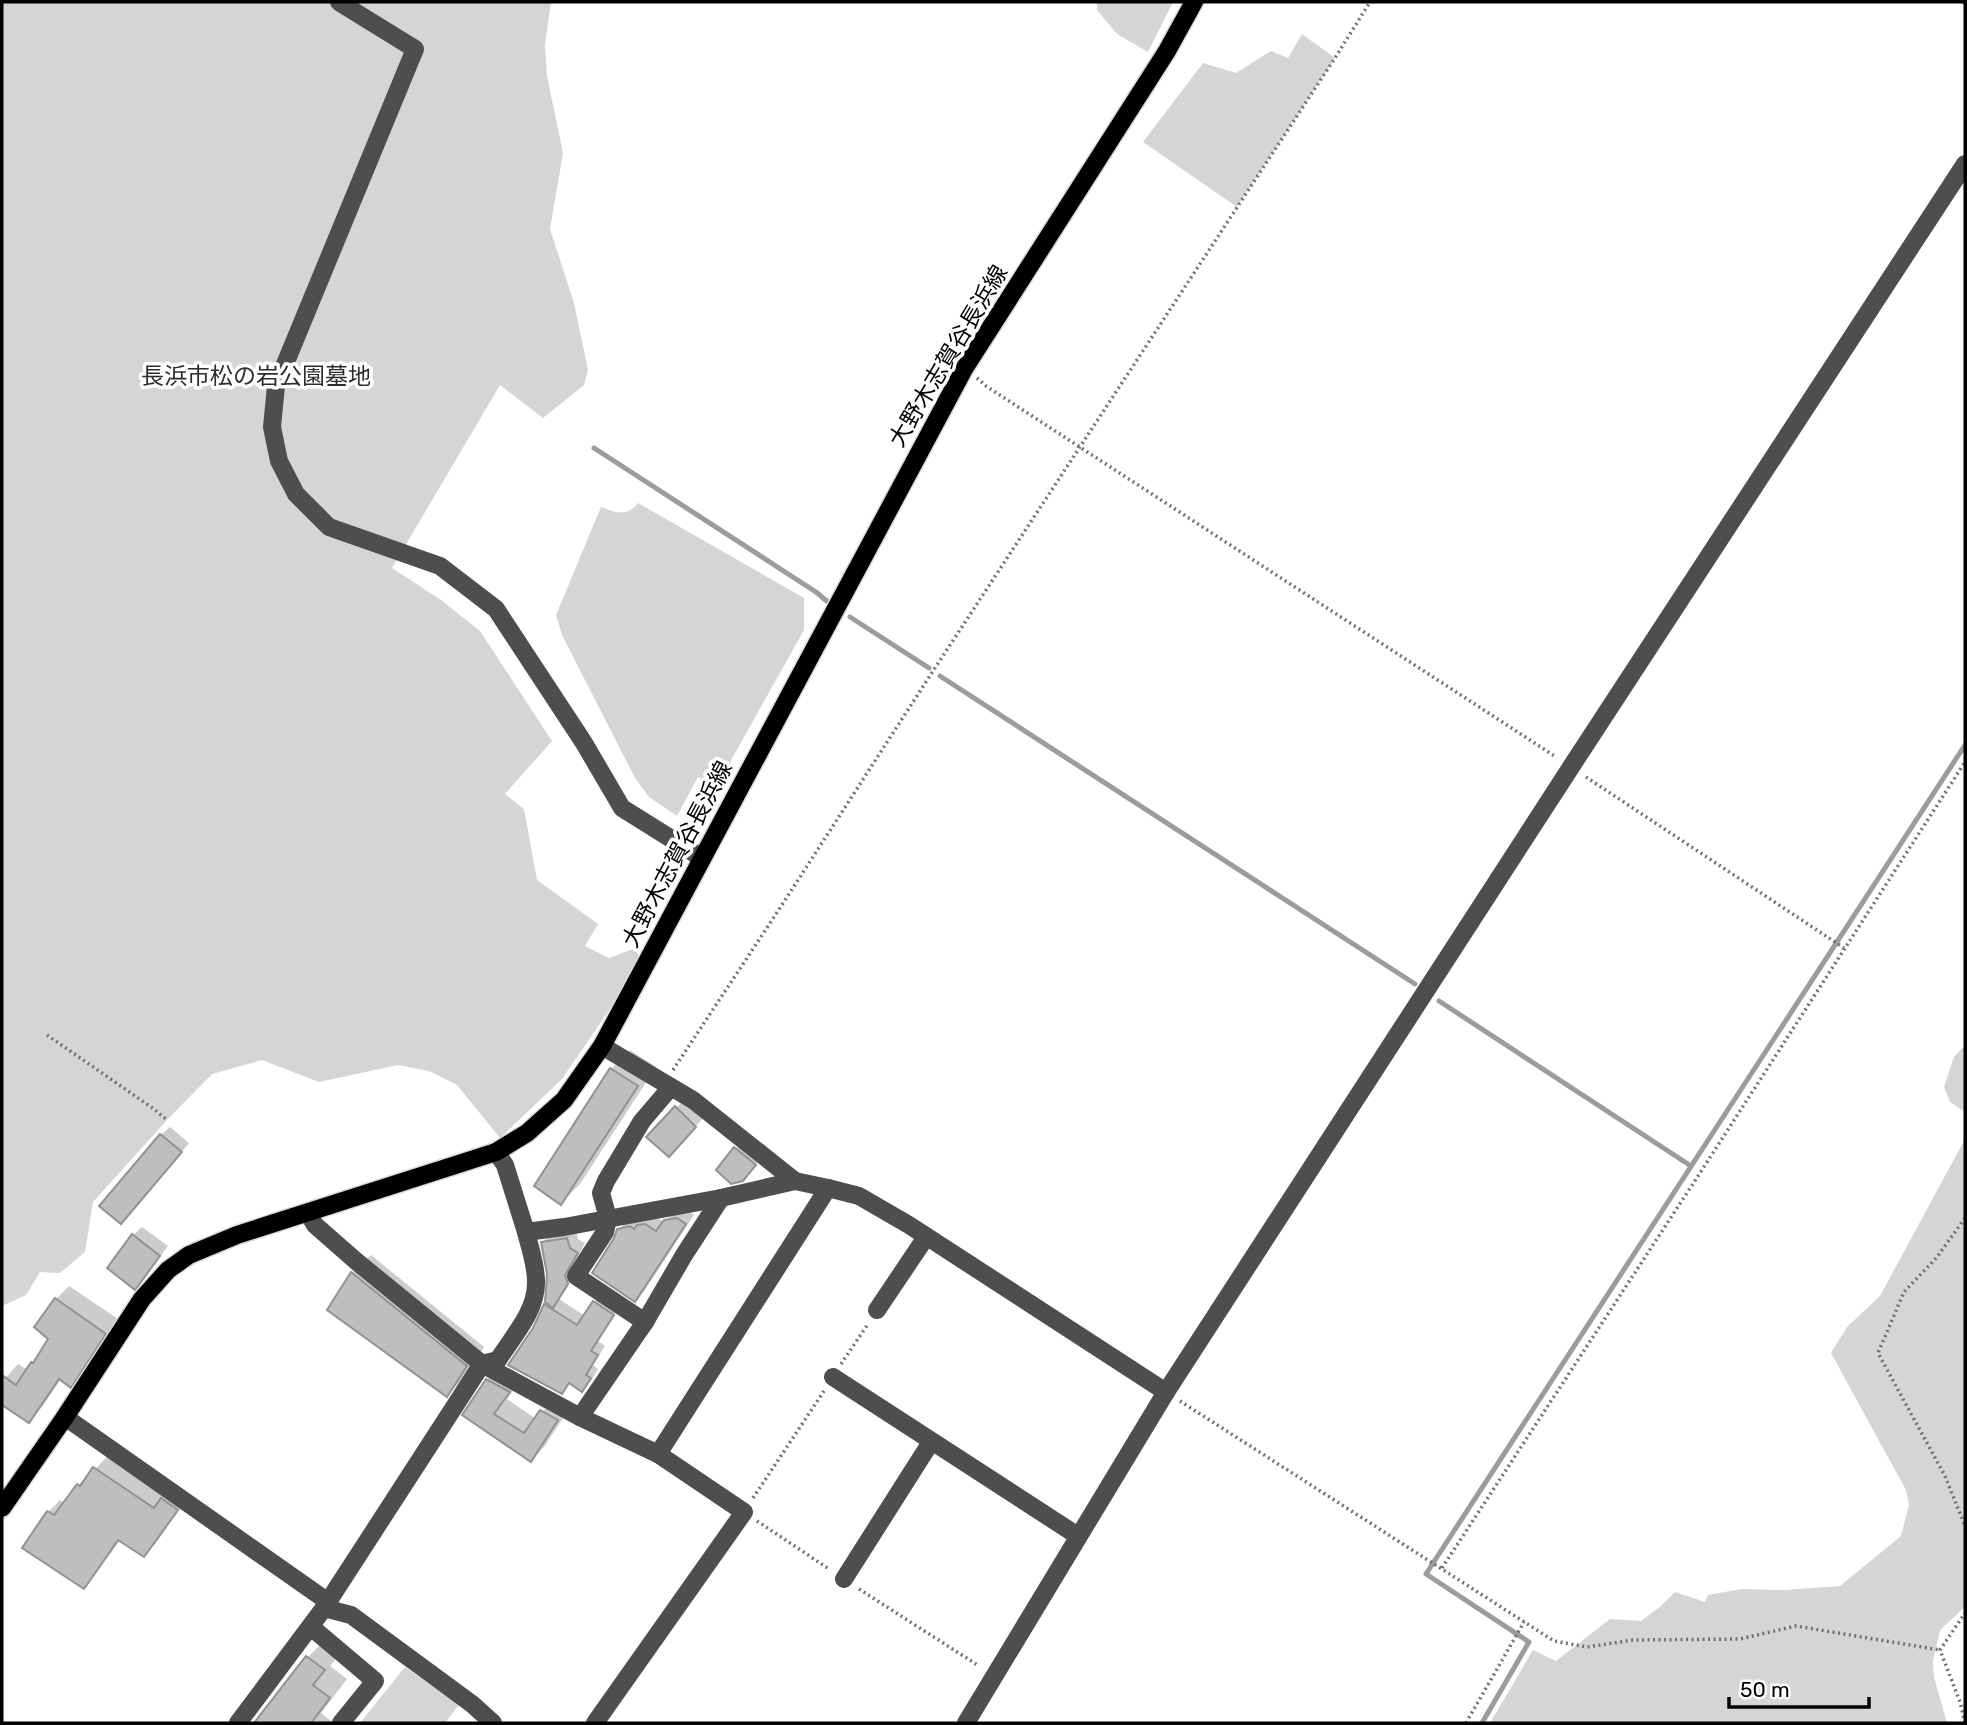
<svg xmlns="http://www.w3.org/2000/svg" width="1967" height="1725" font-family="Rubik,'Noto Sans JP',sans-serif">
<style>
.green{fill:#d5d5d5}
.shadow{fill:#0003}
.lines{fill:none;stroke-linecap:round;stroke-linejoin:round}
.stream{stroke:#9c9c9c;stroke-width:5}
.building{fill:#bebebe;stroke:#929292;stroke-width:2}
.major-casing{stroke:#dbdbdb;stroke-width:21}
.path{stroke:#707070;stroke-width:3.5;stroke-dasharray:2 3.5;stroke-linecap:butt}
.minor{stroke:#4e4e4e;stroke-width:18}
.major{stroke:#000;stroke-width:18}
.labels{text-anchor:middle;stroke-width:7;stroke-linejoin:round;paint-order:stroke}
.street-label{font-size:23px;fill:#000;stroke:#fff}
.park-label{font-size:23px;fill:#2c2c2c;stroke:#fff}
</style>
<rect width="100%" height="100%" fill="#fff"/>
<g class="green">
<path d="M2,2H551L545,45L547,76L563,153L550,229L574,303L588,370L584,385L543,418L500,385L392,568L441,600L480,631L552,741L505,794L524,809L537,880L598,924L585,946L609,958L633,949L638,953V961L614,1003L562,1079L500,1138L457,1085L429,1071L398,1065L319,1082L262,1060L212,1074L167,1120L93,1202L85,1252L60,1273L40,1272L26,1295L2,1306Z"/>
<path d="M1097,2H1173L1148,52L1117,34L1097,10Z"/>
<path d="M1302,34L1335,58L1237,207L1143,142L1203,63L1236,73L1271,51L1288,58Z"/>
<path d="M638,503L804,598V630L716,787L698,777L677,816L649,797L635,778L562,635L556,615L601,507C616,513 627,517 638,503Z"/>
<path d="M1965,1045V1112L1950,1102L1944,1087L1954,1057Z"/>
<path d="M1965,1139V1607L1940,1630L1933,1661L1934,1677L1947,1723H1490L1533,1650L1556,1661L1610,1619L1641,1621L1661,1606L1675,1592L1705,1602L1708,1595L1741,1589L1785,1590L1840,1586L1901,1536L1909,1505L1906,1490L1831,1353L1847,1327L1880,1296Z"/>
<path d="M405,1667L459,1705L445,1723H360Z"/>
</g>
<g class="shadow">
<path d="M630,1050L656,1067L580,1184L561,1203L536,1186L611,1069Z"/>
<path d="M685,1099L704,1117L678,1146L649,1137Z"/>
<path d="M170,1127L189,1143L130,1213L161,1135Z"/>
<path d="M744,1140L764,1155L751,1170L736,1149Z"/>
<path d="M687,1210L694,1215L644,1291L635,1300L619,1230L628,1220L654,1216L664,1222L674,1212Z"/>
<path d="M142,1227L168,1246L143,1279L133,1235Z"/>
<path d="M576,1230L578,1239L585,1243L573,1265L576,1274L559,1299L585,1316L594,1302L603,1293L621,1305L598,1341L605,1346L593,1365L598,1369L591,1381L582,1389L571,1382L561,1392L535,1329L548,1302L549,1274L543,1242L551,1233Z"/>
<path d="M371,1255L484,1347L465,1377L447,1395L329,1309L352,1273Z"/>
<path d="M69,1286L118,1319L84,1372L70,1385L61,1379L42,1407L29,1421L2,1403V1382L18,1364L28,1370L51,1339L56,1299Z"/>
<path d="M501,1366L522,1378L507,1399L536,1419L555,1398L571,1406L544,1447L531,1460L465,1415L487,1380Z"/>
<path d="M107,1457L188,1497L156,1543L144,1555L121,1539L95,1575L84,1587L25,1548L48,1512L60,1500L65,1503L79,1485Z"/>
<path d="M326,1639L342,1651L330,1666L347,1679L321,1713L334,1723H257L308,1657Z"/>
</g>
<g class="lines">
<g class="stream">
<path d="M1964,2L1965,3"/>
<path d="M594,448L816,592L829,603"/>
<path d="M850,617L929,668"/>
<path d="M940,676L1415,984"/>
<path d="M1439,1001L1691,1166"/>
<path d="M1482,1723L1529,1642L1426,1574L1965,745"/>
</g>
</g>
<g class="building">
<path d="M610,1068L638,1086L561,1205L534,1186Z"/>
<path d="M675,1106L696,1127L669,1157L646,1137Z"/>
<path d="M160,1134L182,1152L121,1224L99,1206Z"/>
<path d="M734,1147L756,1165L743,1181L731,1184L716,1170Z"/>
<path d="M677,1218L686,1224L635,1302L592,1273L614,1238L617,1229L630,1226L634,1229L637,1225L645,1224L656,1231L664,1220Z"/>
<path d="M132,1234L160,1256L135,1290L107,1268Z"/>
<path d="M567,1238L570,1248L578,1253L565,1275L568,1284L553,1308L545,1302L547,1274L541,1242Z"/>
<path d="M351,1272L467,1366L447,1397L327,1310Z"/>
<path d="M55,1298L106,1334L71,1388L59,1379L29,1423L2,1405V1375L16,1385L31,1362L33,1363L48,1339L34,1327Z"/>
<path d="M593,1301L614,1315L591,1351L598,1355L586,1375L591,1378L582,1392L569,1383L562,1394L508,1365L533,1328L544,1304L577,1325Z"/>
<path d="M486,1379L510,1392L494,1414L524,1433L540,1410L558,1420L531,1462L462,1415Z"/>
<path d="M93,1467L154,1508L161,1498L178,1510L144,1557L118,1540L84,1589L22,1548L47,1511L54,1515L77,1484L80,1486Z"/>
<path d="M306,1656L325,1670L313,1685L330,1698L311,1723H254Z"/>
</g>
<g class="lines">
<defs>
<path id="major" d="M2,1508L65,1417L142,1299L168,1270L189,1255L237,1235L496,1152L527,1133L564,1100L602,1046L964,369L1167,51L1194,2"/>
</defs>
<use href="#major" class="major-casing"/>
<g class="path">
<path d="M977,378L986,386L1556,757"/>
<path d="M1586,777L1844,948"/>
<path d="M47,1035L154,1109L167,1120"/>
<path d="M673,1070L778,911L933,671L1335,58L1370,2"/>
<path d="M1965,1218L1937,1257L1904,1292L1878,1353L1945,1476L1965,1526"/>
<path d="M841,1364L868,1324"/>
<path d="M1180,1401L1554,1641L1587,1647L1633,1640L1740,1639L1796,1626L1940,1650"/>
<path d="M753,1498L824,1391"/>
<path d="M757,1521L829,1569"/>
<path d="M1442,1568L1700,1173L1965,762"/>
<path d="M859,1589L979,1666"/>
<path d="M1466,1723L1524,1622"/>
<path d="M1965,1723L1960,1702L1940,1650L1965,1613"/>
</g>
<g class="minor">
<path d="M339,2L415,49L276,386L272,427L279,461L296,494L329,527L440,566L496,609L584,743L622,808L702,858"/>
<path d="M602,1046L693,1100L795,1181"/>
<path d="M496,1152L505,1165L526,1232L564,1227L721,1198L795,1181L828,1188L859,1196L909,1225L1166,1392"/>
<path d="M308,1213L315,1225L356,1261L482,1364L580,1417L658,1454L744,1512L595,1723"/>
<path d="M877,1310L926,1237"/>
<path d="M645,1322L576,1276L605,1232L608,1218L601,1193L606,1181L642,1121L671,1087"/>
<path d="M833,1377L1078,1536"/>
<path d="M65,1417L327,1601"/>
<path d="M580,1417L645,1322L684,1255L721,1198"/>
<path d="M658,1454L828,1188"/>
<path d="M844,1579L931,1442"/>
<path d="M324,1608L351,1615L472,1704L493,1723"/>
<path d="M311,1627L375,1681L341,1723"/>
<path d="M238,1723L324,1608L482,1364L498,1360C513,1336 537,1311 536,1281C536,1265 530,1248 526,1232"/>
<path d="M966,1723L1166,1392L1571,767L1965,164"/>
</g>
<use href="#major" class="major"/>
</g>
<g class="labels">
<g class="street-label">
<text transform="translate(948 356) rotate(-59)" y="8">大野木志賀谷長浜線</text>
<text transform="translate(677 854) rotate(-62)" y="8">大野木志賀谷長浜線</text>
</g>
<g class="park-label">
<text x="256" y="384">長浜市松の岩公園墓地</text>
</g>
</g>
<rect width="1967" height="1725" fill="none" stroke="#000000" stroke-width="7"/>
<path d="M1729 1697v10h140v-10" fill="none" stroke="#000000" stroke-width="3.5"/>
<text x="1740" y="1697" font-size="21" fill="#000000" stroke="#ffffff" stroke-width="5" paint-order="stroke">50 m</text>
</svg>
